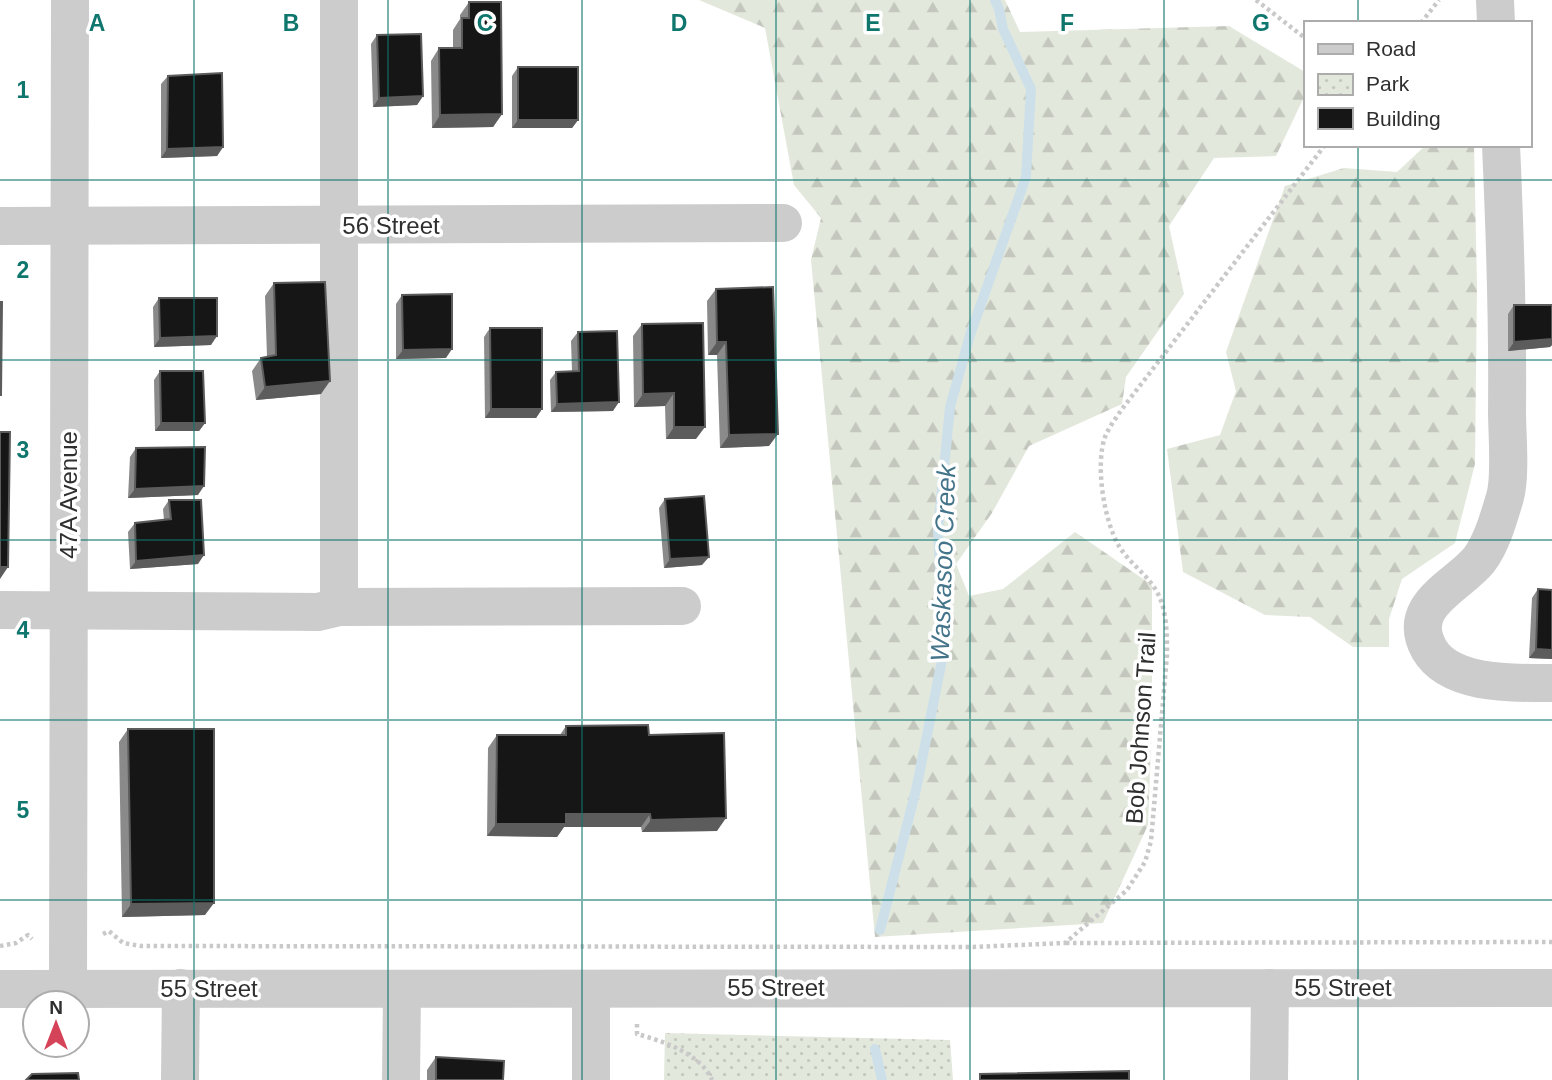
<svg xmlns="http://www.w3.org/2000/svg" width="1552" height="1080" font-family="Arial,sans-serif">
<style>
.forest{fill:url(#forest-firs)}
.park{fill:url(#park-dots)}
.lines{fill:none;stroke-linecap:round;stroke-linejoin:round}
.stream{stroke:#cde0e9;stroke-width:10}
.path{stroke:#c9c9c9;stroke-width:4.5;stroke-dasharray:3.5 3.5;stroke-linecap:butt}
.minor{stroke:#ccc;stroke-width:38}
.wall{fill:#8a8a8a}
.shaded-wall{fill:#5c5c5c}
.building{fill:#161616;stroke:#5c5c5c;stroke-width:2}
.grid{fill:none;stroke:#0f766e;stroke-width:2;stroke-opacity:0.55}
.labels{text-anchor:middle;stroke-width:7;stroke-linejoin:round;paint-order:stroke}
.street-label{font-size:24px;fill:#2f2f2f;stroke:#fff}
.water-label{font-size:26px;font-style:italic;fill:#44748a;stroke:#fff}
.grid-label{font-size:23px;text-anchor:middle;font-weight:bold;fill:#0f766e;stroke:#fff;stroke-width:7;stroke-linejoin:round;paint-order:stroke}
</style>
<defs>
<pattern id="forest-firs" width="22" height="20" patternUnits="userSpaceOnUse" patternTransform="scale(1.75)"><rect width="22" height="20" fill="#e3e8dc"/><path d="M5 1l3.5 6h-7zM16 11l3.5 6h-7z" fill="#c3c7bd"/></pattern>
<pattern id="park-dots" width="8" height="8" patternUnits="userSpaceOnUse" patternTransform="scale(1.75)"><rect width="8" height="8" fill="#e3e8dc"/><path d="M2 2h.1M6 6h.1" fill="none" stroke="#c3c7bd" stroke-width="1.8" stroke-linecap="round"/></pattern>
</defs>
<rect width="100%" height="100%" fill="#fff"/>
<g class="forest">
<path d="M699,0H1005L1020,32L1229,26L1305,72V95L1276,156L1214,158L1169,226L1184,294L1126,377L1122,404L1029,446L992,513L956,564L969,596L1003,589L1075,532L1152,585V720L1148,825L1103,923L875,937L811,260L821,218L794,185L765,28Z"/>
<path d="M1426,145H1474L1477,286L1475,464L1455,543L1402,579L1389,619V647H1353L1310,617L1265,615L1183,572L1167,449L1220,435L1236,391L1226,352L1285,186L1344,168L1397,172Z"/>
</g>
<path class="park" d="M665,1033L950,1040L953,1080H664Z"/>
<g class="lines">
<g class="stream">
<path d="M880,930L916,790L944,650L938,530L950,407L970,335L1026,177L1031,89L1003,29L999,9L995,0"/>
<path d="M875,1049L882,1080"/>
</g>
<g class="path">
<path d="M1256,0L1305,38"/>
<path d="M1421,23L1439,0"/>
<path d="M103,934L109,931L123,943L141,946L973,947L1065,943L1127,890L1145,862L1151,841L1167,655C1167,634 1167,610 1157,592C1147,574 1129,563 1119,546C1104,521 1095,465 1105,437C1109,427 1116,418 1122,409L1325,145"/>
<path d="M1066,943L1552,942"/>
<path d="M0,946L16,943L28,935L32,939"/>
<path d="M637,1024V1034C663,1041 701,1054 712,1080"/>
</g>
<g class="minor">
<path d="M1495,0L1496,23"/>
<path d="M1501,145C1505,234 1508,322 1507,411C1507,434 1511,476 1505,497C1499,517 1492,543 1479,560C1457,587 1405,605 1429,649C1450,686 1516,683 1552,683"/>
<path d="M0,226L783,223"/>
<path d="M339,607V0"/>
<path d="M0,610L318,612L339,607L682,606"/>
<path d="M0,989L1552,988"/>
<path d="M68,989L70,0"/>
<path d="M180,1080L181,988"/>
<path d="M401,1080L402,990"/>
<path d="M591,1080V989"/>
<path d="M1269,1080L1270,988"/>
</g>
</g>
<g class="wall">
<path d="M469,2L502,114L493,127L432,128L431,61L439,48H453V30L460,19V15Z"/>
<path d="M377,35L423,96L417,105L373,107L371,44Z"/>
<path d="M518,67L578,120L572,128H512V76Z"/>
<path d="M168,76L223,147L217,156L161,158V84Z"/>
<path d="M274,283L321,394L256,400L252,371L261,358L267,357L265,296Z"/>
<path d="M716,289L769,446L720,448L717,355H708L707,301Z"/>
<path d="M402,295L446,358L396,359V304Z"/>
<path d="M159,298L211,345L154,347L153,307Z"/>
<path d="M1514,305H1552V345L1550,347L1508,351V314Z"/>
<path d="M642,324L696,439H666L665,406L634,407L633,336Z"/>
<path d="M490,328L542,409L536,418H485L484,337Z"/>
<path d="M578,332L613,411L551,412L550,380L556,372L572,371L571,341Z"/>
<path d="M160,371L205,423L199,431H155L154,380Z"/>
<path d="M136,448L198,495L128,498L130,457Z"/>
<path d="M665,499L702,565L664,568L659,508Z"/>
<path d="M169,500L198,564L130,569L128,532L135,523L164,520L163,509Z"/>
<path d="M1538,589L1552,590V659L1529,658L1532,598Z"/>
<path d="M566,726L649,735L717,831L642,832L641,827H564L557,837L487,836L488,748L497,735H560Z"/>
<path d="M128,729L205,915L122,917L119,742Z"/>
<path d="M436,1057L503,1080H427V1070Z"/>
</g>
<g class="shaded-wall">
<path d="M423,96L417,105L373,107L379,98Z"/>
<path d="M502,114L493,127L432,128L440,115Z"/>
<path d="M518,120H578L572,128H512Z"/>
<path d="M223,147L217,156L161,158L167,149Z"/>
<path d="M217,336L211,345L154,347L160,338Z"/>
<path d="M1552,339V345L1550,347L1508,351L1514,342Z"/>
<path d="M717,342H726L717,355H708Z"/>
<path d="M452,349L446,358L396,359L403,350Z"/>
<path d="M330,381L321,394L256,400L265,387Z"/>
<path d="M674,393L665,406L634,407L643,394Z"/>
<path d="M619,402L613,411L551,412L557,404Z"/>
<path d="M491,409H542L536,418H485Z"/>
<path d="M161,423H205L199,431H155Z"/>
<path d="M674,427H705L696,439H666Z"/>
<path d="M778,434L769,446L720,448L729,435Z"/>
<path d="M204,486L198,495L128,498L135,489Z"/>
<path d="M204,555L198,564L130,569L136,561Z"/>
<path d="M709,557L702,565L664,568L670,559Z"/>
<path d="M0,567H8L0,579Z"/>
<path d="M1536,649L1552,650V659L1529,658Z"/>
<path d="M566,814H650L641,827H564L557,837L487,836L496,824Z"/>
<path d="M726,818L717,831L642,832L651,820Z"/>
<path d="M214,903L205,915L122,917L131,904Z"/>
</g>
<g class="building">
<path d="M469,2H501L502,114L440,115L439,48H462V18H469Z"/>
<path d="M421,34L423,96L379,98L377,35Z"/>
<rect x="518" y="67" width="60" height="53"/>
<path d="M222,73L223,147L167,149L168,76Z"/>
<path d="M325,282L330,381L265,387L261,358L276,355L274,283Z"/>
<path d="M773,287L778,434L729,435L726,342H717L716,289Z"/>
<path d="M452,294V349L403,350L402,295Z"/>
<path d="M159,298H217V336L160,338Z"/>
<path d="M0,302H2L1,395H0Z"/>
<path d="M1514,305H1552V339L1514,342Z"/>
<path d="M703,323L705,427H674V393L643,394L642,324Z"/>
<path d="M490,328H542V409H491Z"/>
<path d="M617,331L619,402L557,404L556,372L579,371L578,332Z"/>
<path d="M160,371H203L205,423H161Z"/>
<path d="M0,432H10L8,567H0Z"/>
<path d="M205,447L204,486L135,489L136,448Z"/>
<path d="M704,496L709,557L670,559L665,499Z"/>
<path d="M169,500H201L204,555L136,561L135,523L171,519Z"/>
<path d="M1538,589L1552,590V650L1536,649Z"/>
<path d="M648,725L649,735L724,733L726,818L651,820L650,814H566V824H496L497,735H566V726Z"/>
<path d="M128,729H214V903L131,904Z"/>
<path d="M436,1057L504,1061L503,1080H436Z"/>
<path d="M1129,1071V1080H980V1074Z"/>
<path d="M78,1073L79,1080H26L32,1074Z"/>
</g>
<path class="grid" d="M194,0V1080M388,0V1080M582,0V1080M776,0V1080M970,0V1080M1164,0V1080M1358,0V23M1358,145V1080M0,180H1552M0,360H1552M0,540H1552M0,720H1552M0,900H1552"/>
<g class="labels">
<g class="street-label">
<text x="391" y="234">56 Street</text>
<text transform="translate(69 495) rotate(-90)" y="8">47A Avenue</text>
<text transform="translate(1141 728) rotate(-86)" y="8">Bob Johnson Trail</text>
<text x="776" y="996">55 Street</text>
<text x="1343" y="996">55 Street</text>
<text x="209" y="997">55 Street</text>
</g>
<g class="water-label">
<text transform="translate(943 563) rotate(-88)" y="9">Waskasoo Creek</text>
</g>
</g>
<g class="grid-label">
<text x="97" y="31">A</text>
<text x="291" y="31">B</text>
<text x="485" y="31">C</text>
<text x="679" y="31">D</text>
<text x="873" y="31">E</text>
<text x="1067" y="31">F</text>
<text x="1261" y="31">G</text>
<text x="23" y="98">1</text>
<text x="23" y="278">2</text>
<text x="23" y="458">3</text>
<text x="23" y="638">4</text>
<text x="23" y="818">5</text>
</g>
<rect x="1304" y="21" width="228" height="126" fill="#ffffff" stroke="#acacac" stroke-width="2"/>
<rect x="1318" y="44" width="35" height="10" fill="#cccccc" stroke="#acacac" stroke-width="2"/>
<text x="1366" y="56" font-size="21" fill="#2f2f2f">Road</text>
<rect x="1318" y="74" width="35" height="21" fill="url(#park-dots)" stroke="#acacac" stroke-width="2"/>
<text x="1366" y="91" font-size="21" fill="#2f2f2f">Park</text>
<rect x="1318" y="108" width="35" height="21" fill="#161616" stroke="#acacac" stroke-width="2"/>
<text x="1366" y="126" font-size="21" fill="#2f2f2f">Building</text>
<g transform="translate(56 1024)"><circle r="33" fill="#ffffff" stroke="#acacac" stroke-width="2"/>
<path d="M0-5L12 26L0 18L-12 26Z" fill="#d54358"/>
<text y="-10" font-size="19" font-weight="bold" text-anchor="middle" fill="#2f2f2f">N</text>
</g>
</svg>
